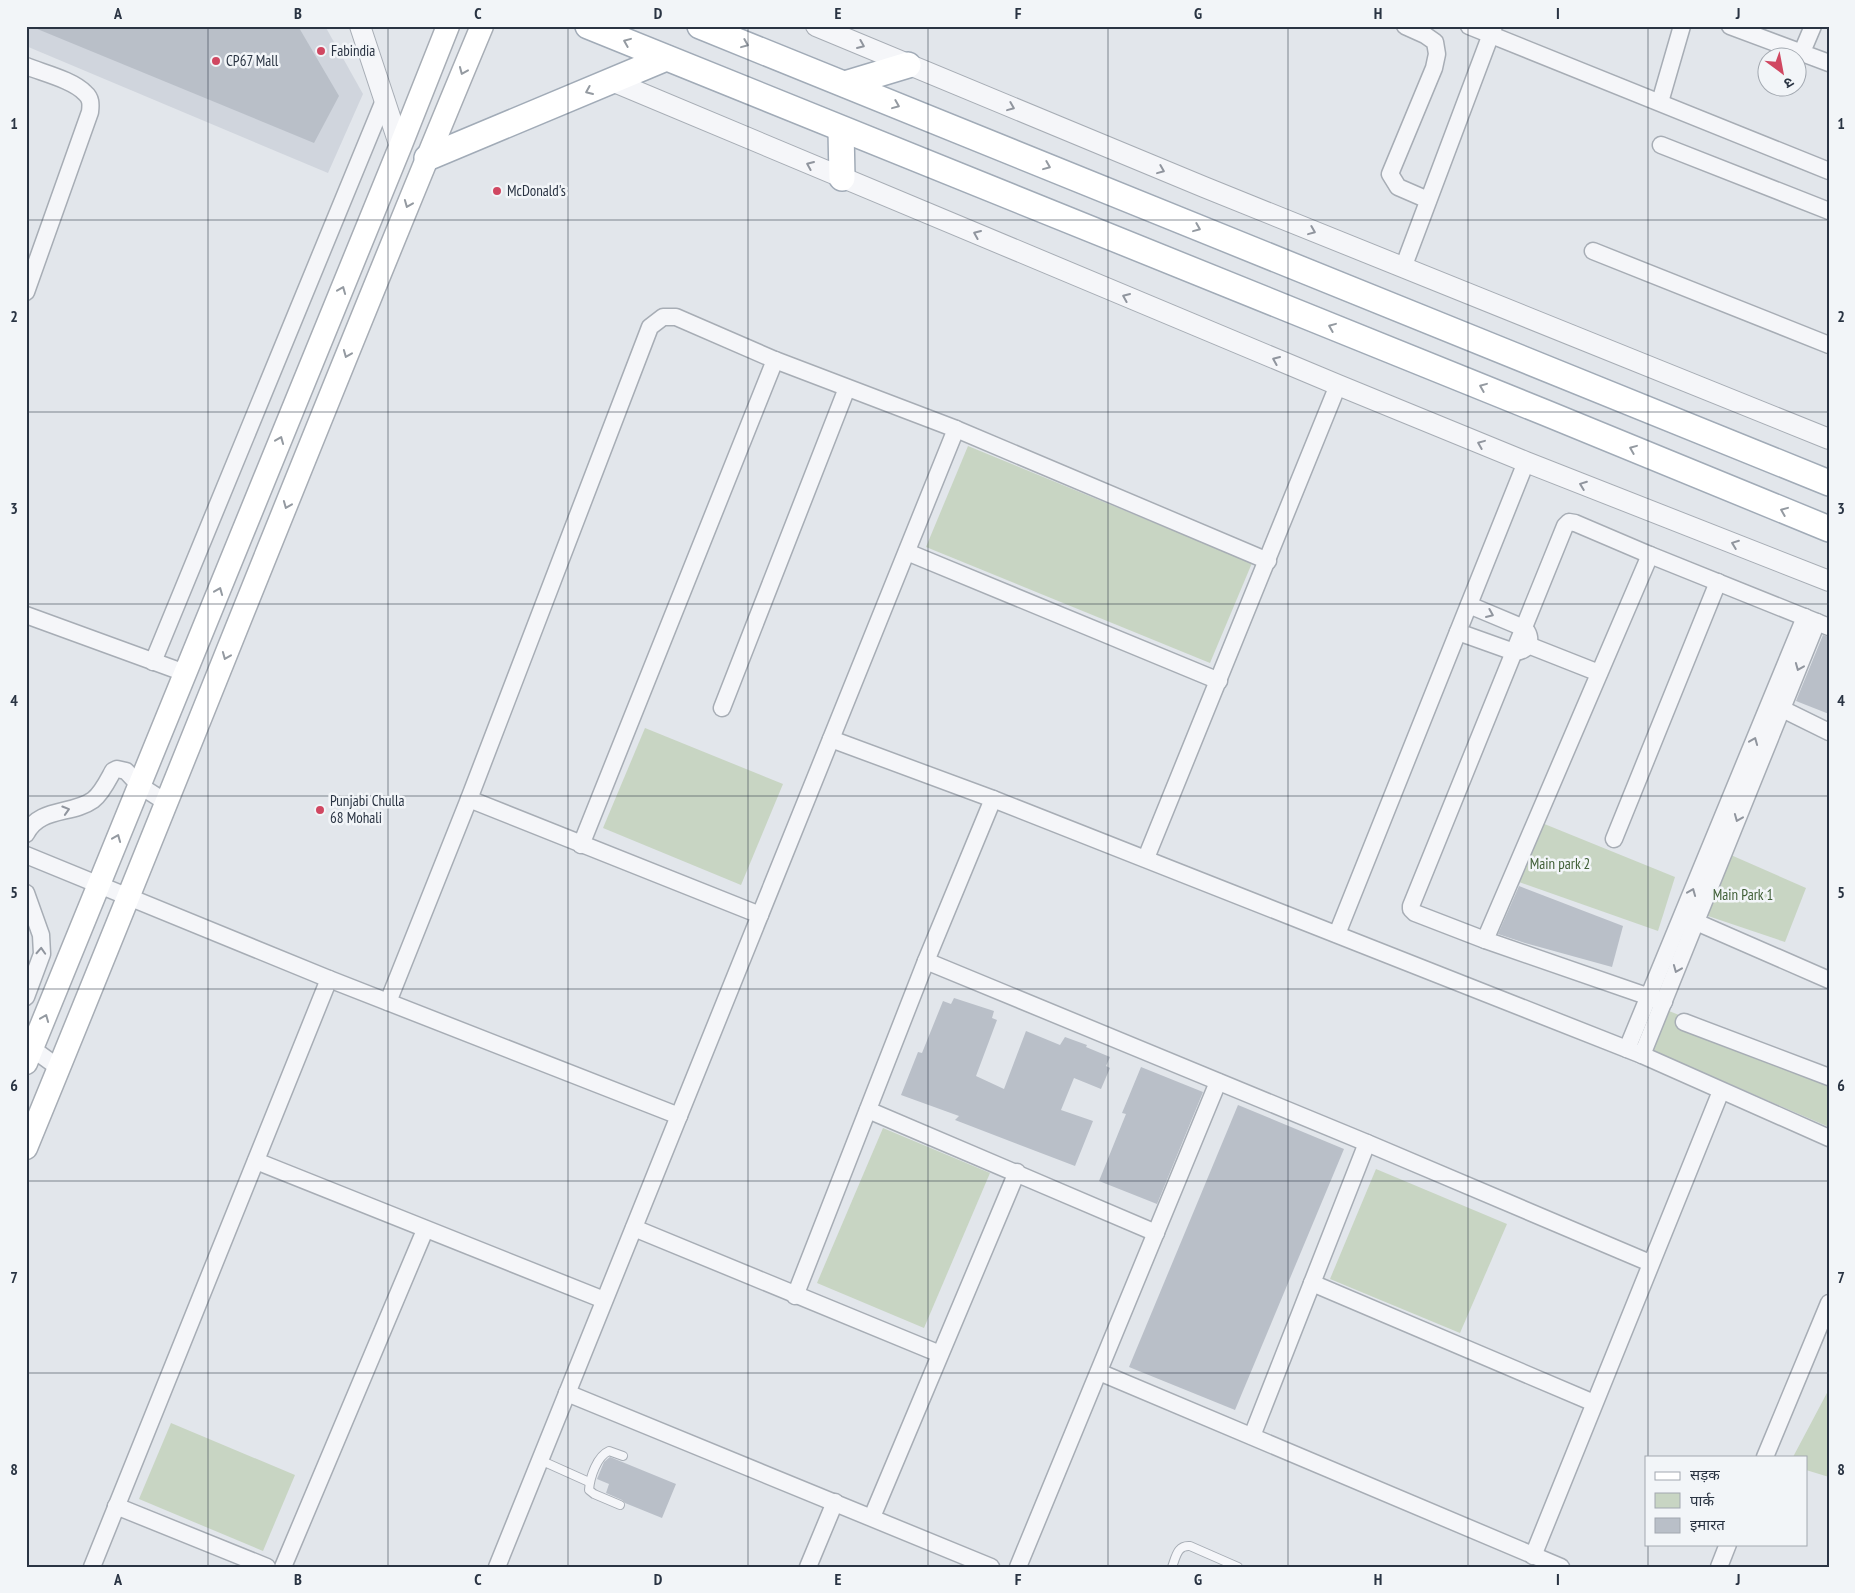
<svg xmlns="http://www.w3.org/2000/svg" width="1855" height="1593" font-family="'PT Sans Narrow','Noto Sans Devanagari',sans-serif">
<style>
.built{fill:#d0d5dd}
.green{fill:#c8d5c3}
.building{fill:#b9bfc8}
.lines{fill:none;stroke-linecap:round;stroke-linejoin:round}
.service-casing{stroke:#a7adb5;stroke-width:10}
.minor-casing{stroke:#a7adb5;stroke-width:19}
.tertiary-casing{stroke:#a7adb5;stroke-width:22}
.secondary-casing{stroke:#a7adb5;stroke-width:25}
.primary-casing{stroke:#a1abb7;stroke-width:28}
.service{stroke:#f5f6f9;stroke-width:8}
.minor{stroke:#f5f6f9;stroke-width:16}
.tertiary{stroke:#f5f6f9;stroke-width:20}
.secondary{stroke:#fff;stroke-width:22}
.primary{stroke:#fff;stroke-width:25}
.oneway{stroke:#949aa1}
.oneway2{stroke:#90959e}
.grid{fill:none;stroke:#2a3443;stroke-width:1;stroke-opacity:0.55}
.poi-dot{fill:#d04761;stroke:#f2f5f8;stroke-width:2}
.labels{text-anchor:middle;stroke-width:5;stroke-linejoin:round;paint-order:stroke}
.poi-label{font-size:15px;fill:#2a3443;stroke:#f2f5f8;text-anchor:start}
.park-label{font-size:15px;fill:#405f37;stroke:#f2f5f8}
.neatline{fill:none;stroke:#2a3443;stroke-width:2}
.grid-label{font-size:16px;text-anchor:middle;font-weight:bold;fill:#2a3443}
</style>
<rect width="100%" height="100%" fill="#e2e6eb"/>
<path class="built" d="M26,26H325L363,94L328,173L26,46Z"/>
<g class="green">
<path d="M968,446L1252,563L1210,663L926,547Z"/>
<path d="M645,728L783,784L741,885L603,828Z"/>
<path d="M1542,823L1675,877L1658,931L1516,881Z"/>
<path d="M1724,852L1806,888L1785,942L1702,914Z"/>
<path d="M1664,1009L1829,1075V1127L1649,1049Z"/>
<path d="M883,1128L990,1173L924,1328L817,1283Z"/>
<path d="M1376,1169L1507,1224L1460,1333L1330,1279Z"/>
<path d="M1828,1391L1829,1392V1477L1806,1470V1457H1793Z"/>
<path d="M171,1423L295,1475L263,1551L139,1499Z"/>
</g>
<g class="building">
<path d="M30,26H298L339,96L314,143Z"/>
<path d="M1823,635L1829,637V714L1796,701Z"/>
<path d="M1519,886L1623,926L1612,967L1525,943L1498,934Z"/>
<path d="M954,998L994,1011L992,1018L997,1020L976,1076L1004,1089L1026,1031L1060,1045L1065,1037L1087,1045L1086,1047L1110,1057L1106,1066L1110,1068L1101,1089L1074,1078L1061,1110L1093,1121L1075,1166L955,1120L959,1116L901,1095L918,1052L922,1053L943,1001L951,1004Z"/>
<path d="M1141,1067L1203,1092L1157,1204L1099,1181L1126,1114L1122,1113Z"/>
<path d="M1238,1105L1344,1149L1235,1410L1129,1367Z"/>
<path d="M610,1457L676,1484L662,1518L625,1503L622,1500L606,1493L609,1484L597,1479L604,1462Z"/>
</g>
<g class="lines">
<defs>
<g id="service">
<path d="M540,1460L589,1482"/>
<path d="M620,1505L594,1494L589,1490C590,1477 597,1456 609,1451L623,1456"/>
<path d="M1172,1567C1176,1557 1177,1545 1190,1546L1238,1567"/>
</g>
<g id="minor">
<path d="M1405,26L1425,35L1435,42L1437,54L1434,68L1390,174L1398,187L1428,200"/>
<path d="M1469,26L1829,171"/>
<path d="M1730,26L1829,63"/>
<path d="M1802,52L1813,26"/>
<path d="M26,66C43,73 73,80 85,93C91,98 91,104 90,112L26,292"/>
<path d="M1660,102L1682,26"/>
<path d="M1661,145L1829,211"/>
<path d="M1593,251L1829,345"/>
<path d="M1403,268L1494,26"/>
<path d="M907,552L1219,681"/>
<path d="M26,615L185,673"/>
<path d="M1458,632L1514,652C1529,652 1534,638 1524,628L1469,605"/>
<path d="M1528,645L1599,673"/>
<path d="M153,662L385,98"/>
<path d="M1772,704L1829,732"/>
<path d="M722,708L847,388"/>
<path d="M831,739L993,799L1642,1055L1829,1138"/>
<path d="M469,799L760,915"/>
<path d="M26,834C39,807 72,815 93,800C102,793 108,780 113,771L117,769L126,771L139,785L167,803"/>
<path d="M1614,839L1718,582"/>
<path d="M581,845L775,360"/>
<path d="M26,855L329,979L679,1116"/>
<path d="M1146,858L1338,385"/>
<path d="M26,893L41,935L42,954L26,997"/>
<path d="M1687,918L1829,980"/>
<path d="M1337,934L1526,462"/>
<path d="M1485,940L1415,913L1411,909V906L1565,526L1569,522L1575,523L1650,555"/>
<path d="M926,961L1367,1143L1650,1263"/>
<path d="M388,1002L469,799L650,327L663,317H676L775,360L956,429L1268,561"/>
<path d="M1664,1002L1485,940L1650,555L1829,627"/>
<path d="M1684,1022L1829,1077"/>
<path d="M26,1044L59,1068"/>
<path d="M1627,1049L1805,617"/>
<path d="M1642,1055L1817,622"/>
<path d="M868,1110L1156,1233"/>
<path d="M256,1161L604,1300"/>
<path d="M634,1228L940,1354"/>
<path d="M1312,1283L1594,1403"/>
<path d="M795,1296L926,961L993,799"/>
<path d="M1099,1372L1561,1567"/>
<path d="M567,1393L991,1567"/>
<path d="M1252,1436L1367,1143"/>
<path d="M1765,1457L1829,1303"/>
<path d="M116,1506L267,1567"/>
<path d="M872,1517L1017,1172"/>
<path d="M1533,1556L1721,1091"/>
<path d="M92,1567L329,979"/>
<path d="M283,1567L425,1230"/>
<path d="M497,1567L956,429"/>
<path d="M808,1567L835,1502"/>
<path d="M1018,1567L1218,1082"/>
<path d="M1719,1567L1728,1544"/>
</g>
<g id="tertiary">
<path d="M360,26L400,147"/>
<path d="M816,26L1204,187L1829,439"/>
<path d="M612,81L1338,385L1526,462L1829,581"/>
</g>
<g id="secondary">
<path d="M26,1063L400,147L448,26"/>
<path d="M26,1148C180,774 326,399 482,26"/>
</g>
<g id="primary">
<path d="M588,26L1546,413L1829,529"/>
<path d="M700,26L1829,483"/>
<path d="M845,84L908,65"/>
<path d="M841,130L842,178"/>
<path d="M427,158L666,58"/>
</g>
</defs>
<use href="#service" class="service-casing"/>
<use href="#minor" class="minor-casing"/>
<use href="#tertiary" class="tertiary-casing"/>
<use href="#secondary" class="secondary-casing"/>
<use href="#primary" class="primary-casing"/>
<use href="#service" class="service"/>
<use href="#minor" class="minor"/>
<use href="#tertiary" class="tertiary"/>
<use href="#secondary" class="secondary"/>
<use href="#primary" class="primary"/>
</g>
<defs><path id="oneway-chevron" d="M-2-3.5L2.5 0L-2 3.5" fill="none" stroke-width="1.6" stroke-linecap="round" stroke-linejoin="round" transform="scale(1.25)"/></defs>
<g class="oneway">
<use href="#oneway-chevron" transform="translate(627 42) rotate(-158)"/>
<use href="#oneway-chevron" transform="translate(745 44) rotate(22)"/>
<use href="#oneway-chevron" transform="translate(463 71) rotate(113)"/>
<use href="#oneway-chevron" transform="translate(589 91) rotate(157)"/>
<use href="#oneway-chevron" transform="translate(896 105) rotate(22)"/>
<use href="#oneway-chevron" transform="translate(1047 166) rotate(22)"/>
<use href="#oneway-chevron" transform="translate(408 204) rotate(112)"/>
<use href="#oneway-chevron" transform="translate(1197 228) rotate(22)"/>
<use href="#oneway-chevron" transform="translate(342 290) rotate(-68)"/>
<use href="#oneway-chevron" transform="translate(1332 327) rotate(-158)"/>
<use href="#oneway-chevron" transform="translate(347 354) rotate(112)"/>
<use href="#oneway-chevron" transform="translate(1483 387) rotate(-158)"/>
<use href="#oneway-chevron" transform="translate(280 440) rotate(-68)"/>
<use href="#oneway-chevron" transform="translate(1633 449) rotate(-158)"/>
<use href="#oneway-chevron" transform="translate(287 505) rotate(112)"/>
<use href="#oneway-chevron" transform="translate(1784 511) rotate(-158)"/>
<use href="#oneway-chevron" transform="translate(219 591) rotate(-68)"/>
<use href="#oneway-chevron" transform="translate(226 656) rotate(112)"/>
<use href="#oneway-chevron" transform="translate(117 838) rotate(-68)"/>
<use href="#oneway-chevron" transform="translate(45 1018) rotate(-68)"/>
</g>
<g class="oneway2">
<use href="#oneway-chevron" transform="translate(861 45) rotate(23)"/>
<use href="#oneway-chevron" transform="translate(1011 107) rotate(22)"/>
<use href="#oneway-chevron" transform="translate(810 165) rotate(-157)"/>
<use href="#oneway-chevron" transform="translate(1161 170) rotate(22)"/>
<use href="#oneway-chevron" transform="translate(1312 231) rotate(22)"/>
<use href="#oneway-chevron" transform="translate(977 234) rotate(-157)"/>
<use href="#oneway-chevron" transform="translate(1126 297) rotate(-157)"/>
<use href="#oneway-chevron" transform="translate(1276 360) rotate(-157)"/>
<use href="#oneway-chevron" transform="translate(1481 444) rotate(-158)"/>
<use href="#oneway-chevron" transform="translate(1583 485) rotate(-159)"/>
<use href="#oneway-chevron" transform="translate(1735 544) rotate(-159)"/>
<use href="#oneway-chevron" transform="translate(1490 614) rotate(23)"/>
<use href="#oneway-chevron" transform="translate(1799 667) rotate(112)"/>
<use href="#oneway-chevron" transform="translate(1754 741) rotate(-68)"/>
<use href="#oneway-chevron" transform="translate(66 810) rotate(-17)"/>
<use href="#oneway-chevron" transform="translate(1738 818) rotate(112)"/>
<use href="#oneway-chevron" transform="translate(1692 892) rotate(-68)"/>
<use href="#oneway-chevron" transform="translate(41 951) rotate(-87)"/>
<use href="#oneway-chevron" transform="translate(1677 969) rotate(112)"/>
</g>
<path class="grid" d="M208,26V1567M388,26V1567M568,26V1567M748,26V1567M928,26V1567M1108,26V1567M1288,26V1567M1468,26V1567M1648,26V1457M26,220H1829M26,412H1829M26,604H1829M26,796H1829M26,989H1829M26,1181H1829M26,1373H1829M1648,1544V1567"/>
<g class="poi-dot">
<circle cx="321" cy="51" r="5"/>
<circle cx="216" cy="61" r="5"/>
<circle cx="497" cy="191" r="5"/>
<circle cx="320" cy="810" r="5"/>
</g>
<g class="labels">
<g class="poi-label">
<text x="331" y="56">Fabindia</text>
<text x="226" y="66">CP67 Mall</text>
<text x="507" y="196">McDonald's</text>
<text x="330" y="806">Punjabi Chulla<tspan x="330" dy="17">68 Mohali</tspan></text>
</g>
<g class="park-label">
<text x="1560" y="869">Main park 2</text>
<text x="1743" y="900">Main Park 1</text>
</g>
</g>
<rect width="1855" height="1593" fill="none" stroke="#f2f5f8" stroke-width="55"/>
<rect x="1645" y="1456" width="162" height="90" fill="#f2f5f8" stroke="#a2a8b0"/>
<rect x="1655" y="1472" width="25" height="8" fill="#ffffff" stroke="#a2a8b0"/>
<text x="1690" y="1480" font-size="15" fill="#2a3443">सड़क</text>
<rect x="1655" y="1493" width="25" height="15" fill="#c8d5c3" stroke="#a2a8b0"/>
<text x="1690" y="1506" font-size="15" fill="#2a3443">पार्क</text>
<rect x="1655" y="1518" width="25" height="15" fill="#b9bfc8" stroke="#a2a8b0"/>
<text x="1690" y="1530" font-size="15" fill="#2a3443">इमारत</text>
<g transform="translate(1782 72) rotate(148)"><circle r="24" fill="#f2f5f8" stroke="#a2a8b0"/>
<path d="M0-4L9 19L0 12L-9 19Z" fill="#d04761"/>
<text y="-8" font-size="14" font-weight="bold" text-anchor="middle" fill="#2a3443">उ</text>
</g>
<rect x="28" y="28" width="1800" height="1538" class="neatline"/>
<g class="grid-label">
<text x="118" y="19">A</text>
<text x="298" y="19">B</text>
<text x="478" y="19">C</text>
<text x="658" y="19">D</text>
<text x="838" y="19">E</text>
<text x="1018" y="19">F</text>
<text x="1198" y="19">G</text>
<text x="1378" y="19">H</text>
<text x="1558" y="19">I</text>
<text x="1738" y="19">J</text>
<text x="14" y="129">1</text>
<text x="1841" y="129">1</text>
<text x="14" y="322">2</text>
<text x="1841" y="322">2</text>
<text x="14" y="514">3</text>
<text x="1841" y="514">3</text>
<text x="14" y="706">4</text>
<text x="1841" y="706">4</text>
<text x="14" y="898">5</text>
<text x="1841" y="898">5</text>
<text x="14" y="1091">6</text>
<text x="1841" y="1091">6</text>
<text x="14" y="1283">7</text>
<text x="1841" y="1283">7</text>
<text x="14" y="1475">8</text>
<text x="1841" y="1475">8</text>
<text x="118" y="1585">A</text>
<text x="298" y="1585">B</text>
<text x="478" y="1585">C</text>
<text x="658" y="1585">D</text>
<text x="838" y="1585">E</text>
<text x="1018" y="1585">F</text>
<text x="1198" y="1585">G</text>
<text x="1378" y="1585">H</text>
<text x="1558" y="1585">I</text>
<text x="1738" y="1585">J</text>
</g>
</svg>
